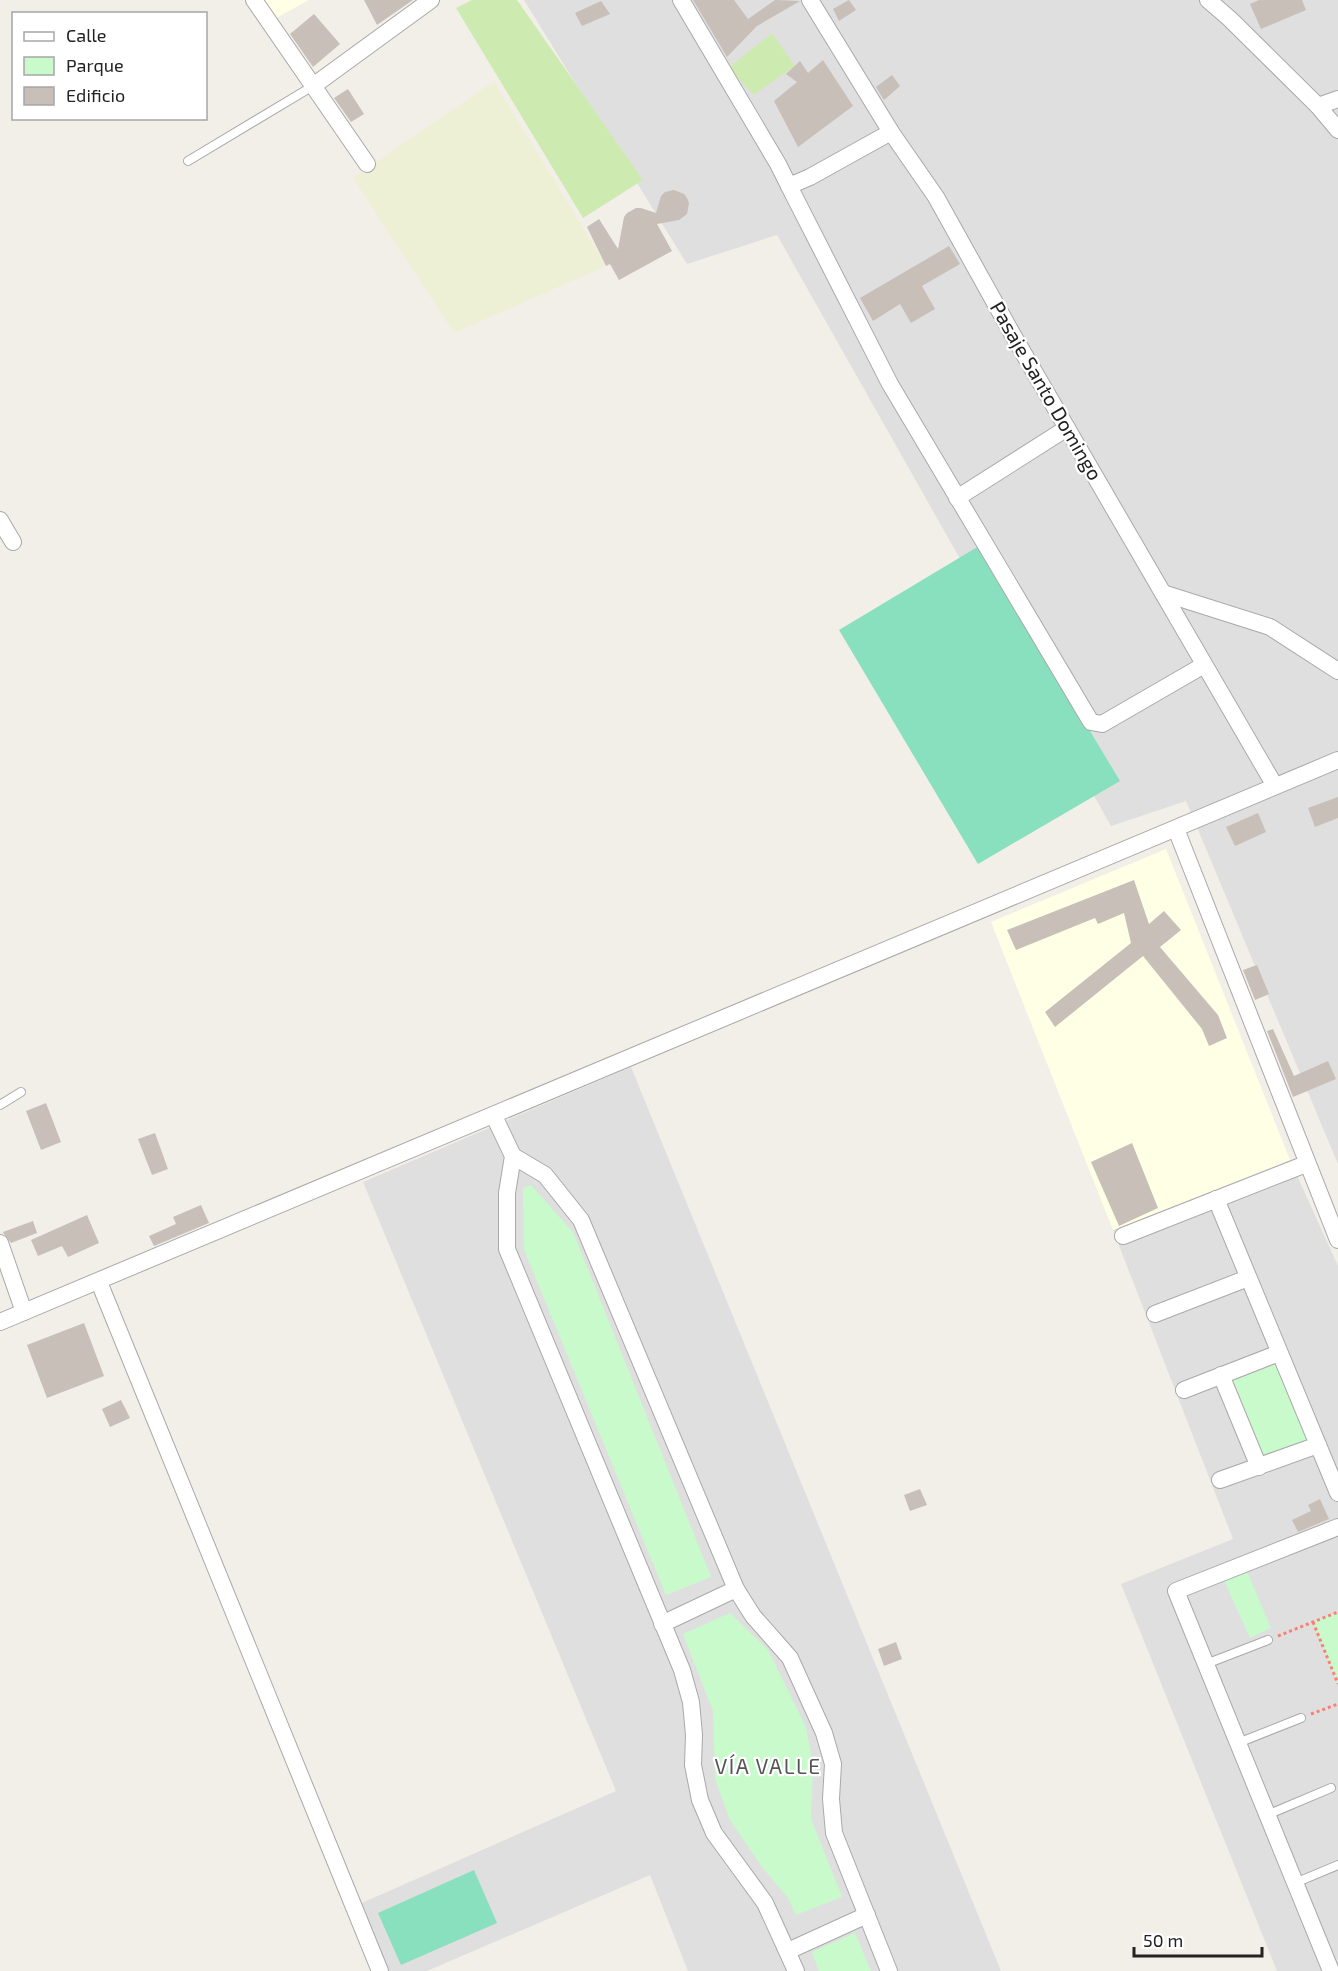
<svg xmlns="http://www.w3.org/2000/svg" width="1338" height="1971" font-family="'Exo 2',sans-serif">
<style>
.residential{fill:#e0dfdf}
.education{fill:#ffffe5}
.farmland{fill:#eef0d5}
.grass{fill:#cdebb0}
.park{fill:#c8facc}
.pitch{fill:#88e0be}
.building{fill:#c7bfb8}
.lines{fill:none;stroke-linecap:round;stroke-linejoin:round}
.service-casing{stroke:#a9a9a9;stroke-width:10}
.minor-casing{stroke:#a9a9a9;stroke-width:18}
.path{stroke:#fa8072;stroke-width:3;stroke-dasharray:3 3;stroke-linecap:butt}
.service{stroke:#fff;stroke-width:8}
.minor{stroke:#fff;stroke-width:16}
.labels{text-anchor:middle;stroke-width:4.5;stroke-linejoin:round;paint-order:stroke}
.street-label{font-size:20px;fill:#222;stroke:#fff}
.neighbourhood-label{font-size:21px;letter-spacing:1.5px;fill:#555;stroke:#fff}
</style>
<rect width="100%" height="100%" fill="#f2efe9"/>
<g class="residential">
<path d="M524,0H1338V1164L1186,801L1111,826L777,235L687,264Z"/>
<path d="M631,1067L1001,1971H688L650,1875L427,1971H380L355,1906L616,1791L363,1182Z"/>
<path d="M1290,1160L1338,1266V1971H1277L1121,1584L1233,1539L1113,1230Z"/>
</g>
<g class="education">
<path d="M264,0H309L276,18Z"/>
<path d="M1166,849L1290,1160L1113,1230L991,922Z"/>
</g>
<path class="farmland" d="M494,81L606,266L454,333L353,178Z"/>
<g class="grass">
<path d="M472,0H517L643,180L583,218L456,8Z"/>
<path d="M772,33L795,66L754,95L728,68Z"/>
</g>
<g class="park">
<path d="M531,1185L573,1232L711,1577L666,1595L524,1250L523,1188Z"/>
<path d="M1274,1359L1309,1443L1263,1460L1228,1377Z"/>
<path d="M1246,1569L1271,1628L1250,1638L1223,1578Z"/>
<path d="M1338,1612V1684L1313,1622Z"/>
<path d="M730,1613L768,1650L806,1727L813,1766L811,1819L842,1897L796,1915L788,1898L762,1867L730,1820L715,1779L713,1711L683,1634Z"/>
<path d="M855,1933L871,1971H819L812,1952Z"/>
</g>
<g class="pitch">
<path d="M979,546L1120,781L978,864L839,630Z"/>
<path d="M474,1870L497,1923L401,1965L378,1913Z"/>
</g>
<g class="building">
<path d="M364,0H413L377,25Z"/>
<path d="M693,0H734L748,19L775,0L800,1L757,26L727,57Z"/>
<path d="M849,0L856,10L839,21L833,9Z"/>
<path d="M1259,0H1302L1306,10L1261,29L1250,4Z"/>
<path d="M601,1L610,14L582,26L575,13Z"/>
<path d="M314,14L340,44L313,67L290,34Z"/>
<path d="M823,60L853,106L798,147L774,101L797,82L786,74L800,61L808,73Z"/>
<path d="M892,75L900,86L884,100L876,87Z"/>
<path d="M348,89L364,114L351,122L334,98Z"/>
<path d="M674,190L684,194L687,198L689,203L687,214L679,220L657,224L672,251L619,280L610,264L606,266L587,227L599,219L618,249L624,217L627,213L636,208H641L656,213L661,196L665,192Z"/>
<path d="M949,246L960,264L922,286L935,309L911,323L900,304L873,321L860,298Z"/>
<path d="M1338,797V818L1315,827L1308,808Z"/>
<path d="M1258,813L1266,832L1235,846L1226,827Z"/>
<path d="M1134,880L1149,924L1164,911L1181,930L1160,947L1218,1015L1227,1038L1209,1046L1202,1029L1143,956L1055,1027L1045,1012L1131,943L1124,913L1098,924L1095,918L1016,950L1007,930Z"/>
<path d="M1257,965L1269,994L1255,1000L1243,970Z"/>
<path d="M1273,1029L1294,1076L1328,1061L1336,1079L1293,1097L1267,1031Z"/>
<path d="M46,1103L61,1142L41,1150L26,1111Z"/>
<path d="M155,1133L168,1169L152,1175L138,1139Z"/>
<path d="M1132,1143L1158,1208L1119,1226L1091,1162Z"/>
<path d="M201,1205L209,1223L154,1246L149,1236L176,1224L173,1217Z"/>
<path d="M87,1215L99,1243L68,1257L62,1246L38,1256L31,1240Z"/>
<path d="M33,1221L37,1233L11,1243L4,1234L3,1232Z"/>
<path d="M84,1323L104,1376L47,1398L27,1345Z"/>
<path d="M121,1400L130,1418L110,1427L102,1409Z"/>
<path d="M920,1489L927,1505L910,1511L904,1495Z"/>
<path d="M1320,1499L1329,1519L1298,1532L1292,1520L1311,1511L1308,1505Z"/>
<path d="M896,1642L902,1659L884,1666L878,1649Z"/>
</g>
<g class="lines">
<defs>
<g id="service">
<path d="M188,161L313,86"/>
<path d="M0,1105L21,1092"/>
<path d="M1206,1664L1268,1640"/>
<path d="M1238,1743L1301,1718"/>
<path d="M1267,1815L1331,1788"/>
<path d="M1295,1883L1338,1865"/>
</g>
<g id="minor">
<path d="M254,0L367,164"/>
<path d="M681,0L778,164L789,186L810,177L891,132"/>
<path d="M810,0L891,132L936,197L1014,337L1275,786"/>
<path d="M1208,0L1230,19L1318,106L1338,130"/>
<path d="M313,86L431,0"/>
<path d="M1318,106L1338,99"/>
<path d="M789,186L890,384L1091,722L1102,724L1204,665"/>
<path d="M957,498L1067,428"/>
<path d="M0,520L13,542"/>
<path d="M1163,593L1270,627L1338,671"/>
<path d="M1176,829L1338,1240"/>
<path d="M494,1116L513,1156L507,1193V1249L682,1670L691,1702L694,1735L693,1765L700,1800L714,1833L765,1903L796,1971"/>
<path d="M513,1156L545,1175L581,1220L736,1589L753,1616L790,1658L824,1733L833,1764L831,1799L834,1833L889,1971"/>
<path d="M1216,1199L1338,1493"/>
<path d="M1123,1236L1306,1164"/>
<path d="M0,1243L24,1312"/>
<path d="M99,1282L380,1971"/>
<path d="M1155,1314L1248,1278"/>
<path d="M0,1322L1338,760"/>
<path d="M1221,1375L1259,1467"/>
<path d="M1184,1390L1279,1353"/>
<path d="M1220,1480L1318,1445"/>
<path d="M662,1624L736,1589"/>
<path d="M788,1951L867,1915"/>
<path d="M1331,1971L1176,1591L1338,1527"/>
</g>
</defs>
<use href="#service" class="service-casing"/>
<use href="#minor" class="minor-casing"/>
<g class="path">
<path d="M1313,1622L1338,1684"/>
<path d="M1278,1636L1338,1612"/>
<path d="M1311,1714L1338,1704"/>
</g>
<use href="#service" class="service"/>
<use href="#minor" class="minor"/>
</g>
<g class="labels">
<g class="street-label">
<text transform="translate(1046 391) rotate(60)" y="7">Pasaje Santo Domingo</text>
</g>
<g class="neighbourhood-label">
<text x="768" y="1774">VÍA VALLE</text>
</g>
</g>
<rect x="12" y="12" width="195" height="108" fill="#ffffff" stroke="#a7a7a7" stroke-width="1.5"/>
<rect x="24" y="32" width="30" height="9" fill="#ffffff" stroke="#a7a7a7" stroke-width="1.5"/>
<text x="66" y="42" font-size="18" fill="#222222">Calle</text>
<rect x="24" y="57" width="30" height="18" fill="#c8facc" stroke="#a7a7a7" stroke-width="1.5"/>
<text x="66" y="72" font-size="18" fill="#222222">Parque</text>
<rect x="24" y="87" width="30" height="18" fill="#c7bfb8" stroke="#a7a7a7" stroke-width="1.5"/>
<text x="66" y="102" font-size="18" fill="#222222">Edificio</text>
<path d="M1134 1947v9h128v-9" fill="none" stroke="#222222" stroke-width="3"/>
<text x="1143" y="1947" font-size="18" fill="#222222" stroke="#ffffff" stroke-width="4.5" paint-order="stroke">50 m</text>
</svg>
